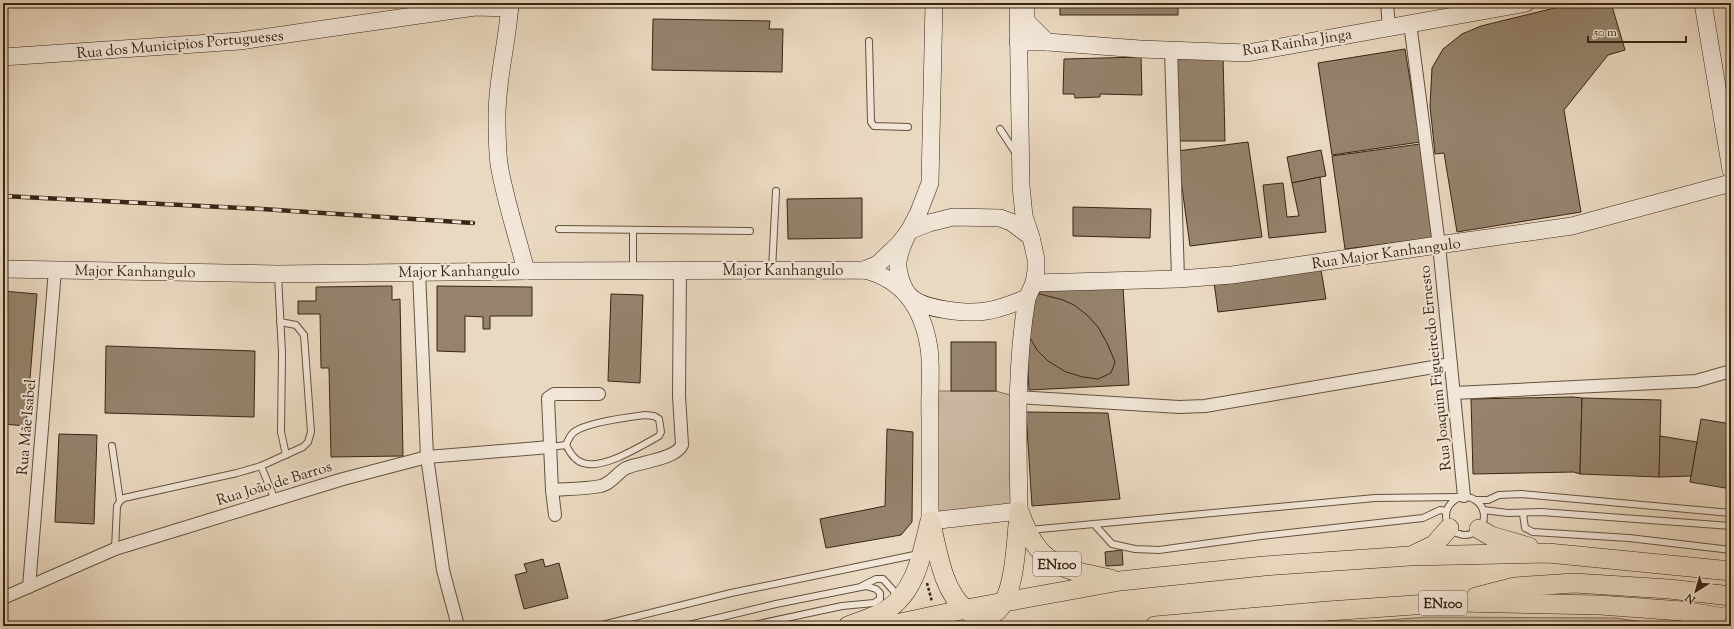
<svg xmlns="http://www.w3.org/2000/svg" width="1734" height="629" font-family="'Sorts Mill Goudy',serif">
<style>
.green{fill:#ccbaa3;stroke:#82705b}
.building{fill:#95836d;stroke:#382513}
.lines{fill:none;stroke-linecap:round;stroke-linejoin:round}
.lane-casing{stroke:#64523e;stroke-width:8}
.street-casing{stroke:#64523e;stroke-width:14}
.secondary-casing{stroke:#382513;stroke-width:18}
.primary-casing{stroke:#382513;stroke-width:20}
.path{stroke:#382513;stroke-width:2.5;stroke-dasharray:3 2;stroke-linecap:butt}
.lane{stroke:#f1e6d7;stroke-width:6}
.street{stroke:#f1e6d7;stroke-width:12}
.secondary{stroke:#f1e6d7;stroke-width:17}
.primary{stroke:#ead9c1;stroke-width:19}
.rail-casing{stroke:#382513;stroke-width:4.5}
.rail{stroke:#f1e6d7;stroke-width:3;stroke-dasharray:9;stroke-linecap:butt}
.labels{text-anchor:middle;stroke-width:4;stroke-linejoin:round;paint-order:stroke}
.shield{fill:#f1e6d7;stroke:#705f4e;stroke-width:1}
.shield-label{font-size:14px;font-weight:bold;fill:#382513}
.street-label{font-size:15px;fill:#382513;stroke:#f1e6d7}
</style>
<rect width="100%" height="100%" fill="#ead9c1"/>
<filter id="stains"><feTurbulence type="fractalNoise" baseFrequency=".005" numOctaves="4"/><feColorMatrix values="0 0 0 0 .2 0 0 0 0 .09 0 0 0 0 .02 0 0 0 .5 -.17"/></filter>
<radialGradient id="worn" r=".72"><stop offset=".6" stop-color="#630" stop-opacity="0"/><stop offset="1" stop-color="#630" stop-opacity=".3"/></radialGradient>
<g class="green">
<path d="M929,391H996L1017,397L1019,511L930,521Z"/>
<path d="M1426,617L1615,618L1673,626H1312Z"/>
</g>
<g class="building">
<rect x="1060" y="3" width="118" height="12"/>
<path d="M1575,3H1611L1625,50L1608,55L1564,110L1581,212L1457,232L1444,153L1435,154L1430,106L1432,68L1443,49L1462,34L1481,26Z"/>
<path d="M653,19L770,21L769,29H783L782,72L652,70Z"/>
<path d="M1405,49L1420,142L1332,155L1318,63Z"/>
<path d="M1223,55L1225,141H1176L1174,56Z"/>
<path d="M1141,57L1142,95L1100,94V97L1075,98L1074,94H1063L1064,59Z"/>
<path d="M1248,142L1262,237L1190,246L1177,151Z"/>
<path d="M1420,144L1433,238L1345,249L1332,156Z"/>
<path d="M1321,150L1326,176L1292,183L1287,157Z"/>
<path d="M1320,177L1326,232L1269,238L1263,185L1283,183L1287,217L1299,216L1292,183Z"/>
<path d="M862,198V238L788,239L787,199Z"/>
<path d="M1073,207L1151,209L1150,238L1073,236Z"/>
<path d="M1321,270L1326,299L1218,312L1214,282Z"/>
<path d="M392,286V300L400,299L403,456L331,457L329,368H321L320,314H298V301H316V287Z"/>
<path d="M437,286L532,287V316H490V329H483V317L465,316V352L437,351Z"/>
<path d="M1123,287L1129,385L1029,390L1027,354L1032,295L1043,291Z"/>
<path d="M3,291L37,294L26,426L3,424Z"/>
<path d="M611,294L643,295L640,383L608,381Z"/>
<path d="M1040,294L1063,300L1074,305L1087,315L1098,327L1108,345L1115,362L1111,373L1098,379L1083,377L1066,372L1048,361L1037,350L1028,334L1033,297Z"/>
<rect x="951" y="342" width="45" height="49"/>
<path d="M106,346L255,351L254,417L105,413Z"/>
<path d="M1573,397L1582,398L1580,474L1574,472L1473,474L1471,399Z"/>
<path d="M1582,398L1661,400L1659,477L1580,474Z"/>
<path d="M1026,412L1108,413L1120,499L1032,506Z"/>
<path d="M1701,419L1731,424V489L1690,482Z"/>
<path d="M887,429L913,432L912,522L901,535L826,548L820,519L885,506Z"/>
<path d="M59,434L97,435L94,524L55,522Z"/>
<path d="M1660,436L1697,442L1691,476L1659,477Z"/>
<path d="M1122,550L1123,565L1106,566L1105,552Z"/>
<path d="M543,559L545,567L559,563L568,598L524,609L515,575L527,572L524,564Z"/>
</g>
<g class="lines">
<defs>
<g id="lane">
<path d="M869,41L871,122L874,126L908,127"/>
<path d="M1000,129L1017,155"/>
<path d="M559,229L750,231"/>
<path d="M633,230V270"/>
<path d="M772,270L776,191"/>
<path d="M278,275L282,353L281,432L286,455"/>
<path d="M645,415L654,416L659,419L661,432L659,436C641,446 603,470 583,463C575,461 570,453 566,445C568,440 570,435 574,432C586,423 629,417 645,415Z"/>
<path d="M112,446L120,501"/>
<path d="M550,447L566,445"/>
<path d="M261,466L275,500"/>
<circle cx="1465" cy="516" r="19"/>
<path d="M1476,500H1488L1499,495L1522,494L1731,513"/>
<path d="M1483,510L1508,513L1541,512L1731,526"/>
<path d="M1523,514L1525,528L1533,532L1629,538L1731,550"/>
<path d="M1094,524L1112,544L1135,549L1159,550L1261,536L1423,518L1440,510L1446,511"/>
<path d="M1029,530L1375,498L1458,497"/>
<path d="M115,549L117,506L120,501L124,498L237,473L261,466L303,447L308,442L311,432L304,335L296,325L280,322"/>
<path d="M862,586L876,579H883L893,590L897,598"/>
<path d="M598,626L731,593L919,554"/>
<path d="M685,626L776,604L866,586L876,589L880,593V599L874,603L842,606L749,626"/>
</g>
<g id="street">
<path d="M1387,3L1389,27"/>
<path d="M1410,23L1439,245L1464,496"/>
<path d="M1171,50L1178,279"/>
<path d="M419,272L427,457L443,570L458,626"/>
<path d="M1454,393L1696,381L1731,371"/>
<path d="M599,394H554L548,398L552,490C568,489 586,489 601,486C612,483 617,473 626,468C640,462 676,459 682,445L679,396L680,270"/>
<path d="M1017,397L1179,407L1205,406L1451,364"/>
<path d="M552,490L555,515"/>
<path d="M29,587L55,270"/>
<path d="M3,598L115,549L343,479L427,457L550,447"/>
</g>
<g id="secondary">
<path d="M510,3C508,40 497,78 497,115C497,131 497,148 499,164C505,200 517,235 526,271"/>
<path d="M1018,3L1021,186L1024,216L1031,237"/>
<path d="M1703,3L1731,170"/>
<path d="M1026,5V21L1047,42"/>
<path d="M1018,42H1047L1140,49L1247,53L1526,3"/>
<path d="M3,57L240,41L475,7L510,8"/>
<path d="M953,217L1000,218L1011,222L1031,237L1036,259V271L1034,283L1027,298C1014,303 1001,309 986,311C968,314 920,310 908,294C902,287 897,271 898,262C899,251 904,241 909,231L929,223Z"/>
<path d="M3,269L278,274L526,271L864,270C903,279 923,309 929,348C932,368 929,396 930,417C930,452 930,486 930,521L1019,511C1018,440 1015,368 1027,298"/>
<path d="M864,270L878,264L899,244L909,231L918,214L930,183L934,3"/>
<path d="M1034,283L1178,279L1232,275L1452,243L1572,226L1731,183"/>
</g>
<g id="primary">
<path d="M1019,511C1038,565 1059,569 1111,579"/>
<path d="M931,524C938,552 942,590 966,610C974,616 984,621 993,626"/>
<path d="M1479,529L1491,536L1529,547"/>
<path d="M1415,554L1434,545L1449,528"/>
<path d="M1476,597L1515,587L1574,583L1669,589L1731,596"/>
<path d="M997,611C1016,593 1016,540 1019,514"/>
<path d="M848,626C860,621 873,618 885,611C916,593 922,553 930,521"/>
<path d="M886,626L966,609L1120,581L1264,566L1410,556L1548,553L1731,571"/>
<path d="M1155,626L1328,611L1457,602L1600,605L1682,611L1731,619"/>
</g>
</defs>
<use href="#lane" class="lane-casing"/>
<use href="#street" class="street-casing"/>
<use href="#secondary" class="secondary-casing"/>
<use href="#primary" class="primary-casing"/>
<path class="path" d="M927,583L932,602"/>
<use href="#lane" class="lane"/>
<use href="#street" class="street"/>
<use href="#secondary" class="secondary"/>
<use href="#primary" class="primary"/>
<defs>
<path id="rail" d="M3,196L262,209L473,223"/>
</defs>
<use href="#rail" class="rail-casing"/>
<use href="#rail" class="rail"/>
</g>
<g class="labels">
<g class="shield">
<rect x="1033" y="552" width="48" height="24" rx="3"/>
<rect x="1419" y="591" width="48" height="24" rx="3"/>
</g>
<g class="shield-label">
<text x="1057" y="569">EN100</text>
<text x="1443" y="608">EN100</text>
</g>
<g class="street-label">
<text transform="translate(1297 42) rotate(-9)" y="5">Rua Rainha Jinga</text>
<text transform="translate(180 44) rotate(-5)" y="5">Rua dos Municipios Portugueses</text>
<text transform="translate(1386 253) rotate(-8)" y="5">Rua Major Kanhangulo</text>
<text x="783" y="275">Major Kanhangulo</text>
<text transform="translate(135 271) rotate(1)" y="5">Major Kanhangulo</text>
<text transform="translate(459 271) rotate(-1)" y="5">Major Kanhangulo</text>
<text transform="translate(1435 368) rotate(-96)" y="5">Rua Joaquim Figueiredo Ernesto</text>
<text transform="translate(26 427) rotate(-85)" y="5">Rua Mãe Isabel</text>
<text transform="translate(274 483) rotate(-17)" y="5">Rua João de Barros</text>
</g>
</g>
<rect width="1734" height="629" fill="none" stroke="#ead9c1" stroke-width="16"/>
<rect x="4" y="4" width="1726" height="621" fill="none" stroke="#382513" stroke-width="2"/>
<rect x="8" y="8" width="1718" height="613" fill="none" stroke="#382513"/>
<g transform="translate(1696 591) rotate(217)" stroke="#f1e6d7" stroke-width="3" paint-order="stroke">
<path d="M0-3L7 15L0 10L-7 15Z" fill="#382513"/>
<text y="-6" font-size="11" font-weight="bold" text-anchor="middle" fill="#382513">N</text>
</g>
<path d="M1588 36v6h98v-6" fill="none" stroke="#382513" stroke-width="2"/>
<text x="1594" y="36" font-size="12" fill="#382513" stroke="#f1e6d7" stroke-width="3" paint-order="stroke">50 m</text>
<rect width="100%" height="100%" filter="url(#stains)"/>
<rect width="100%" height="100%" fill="url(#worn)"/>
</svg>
